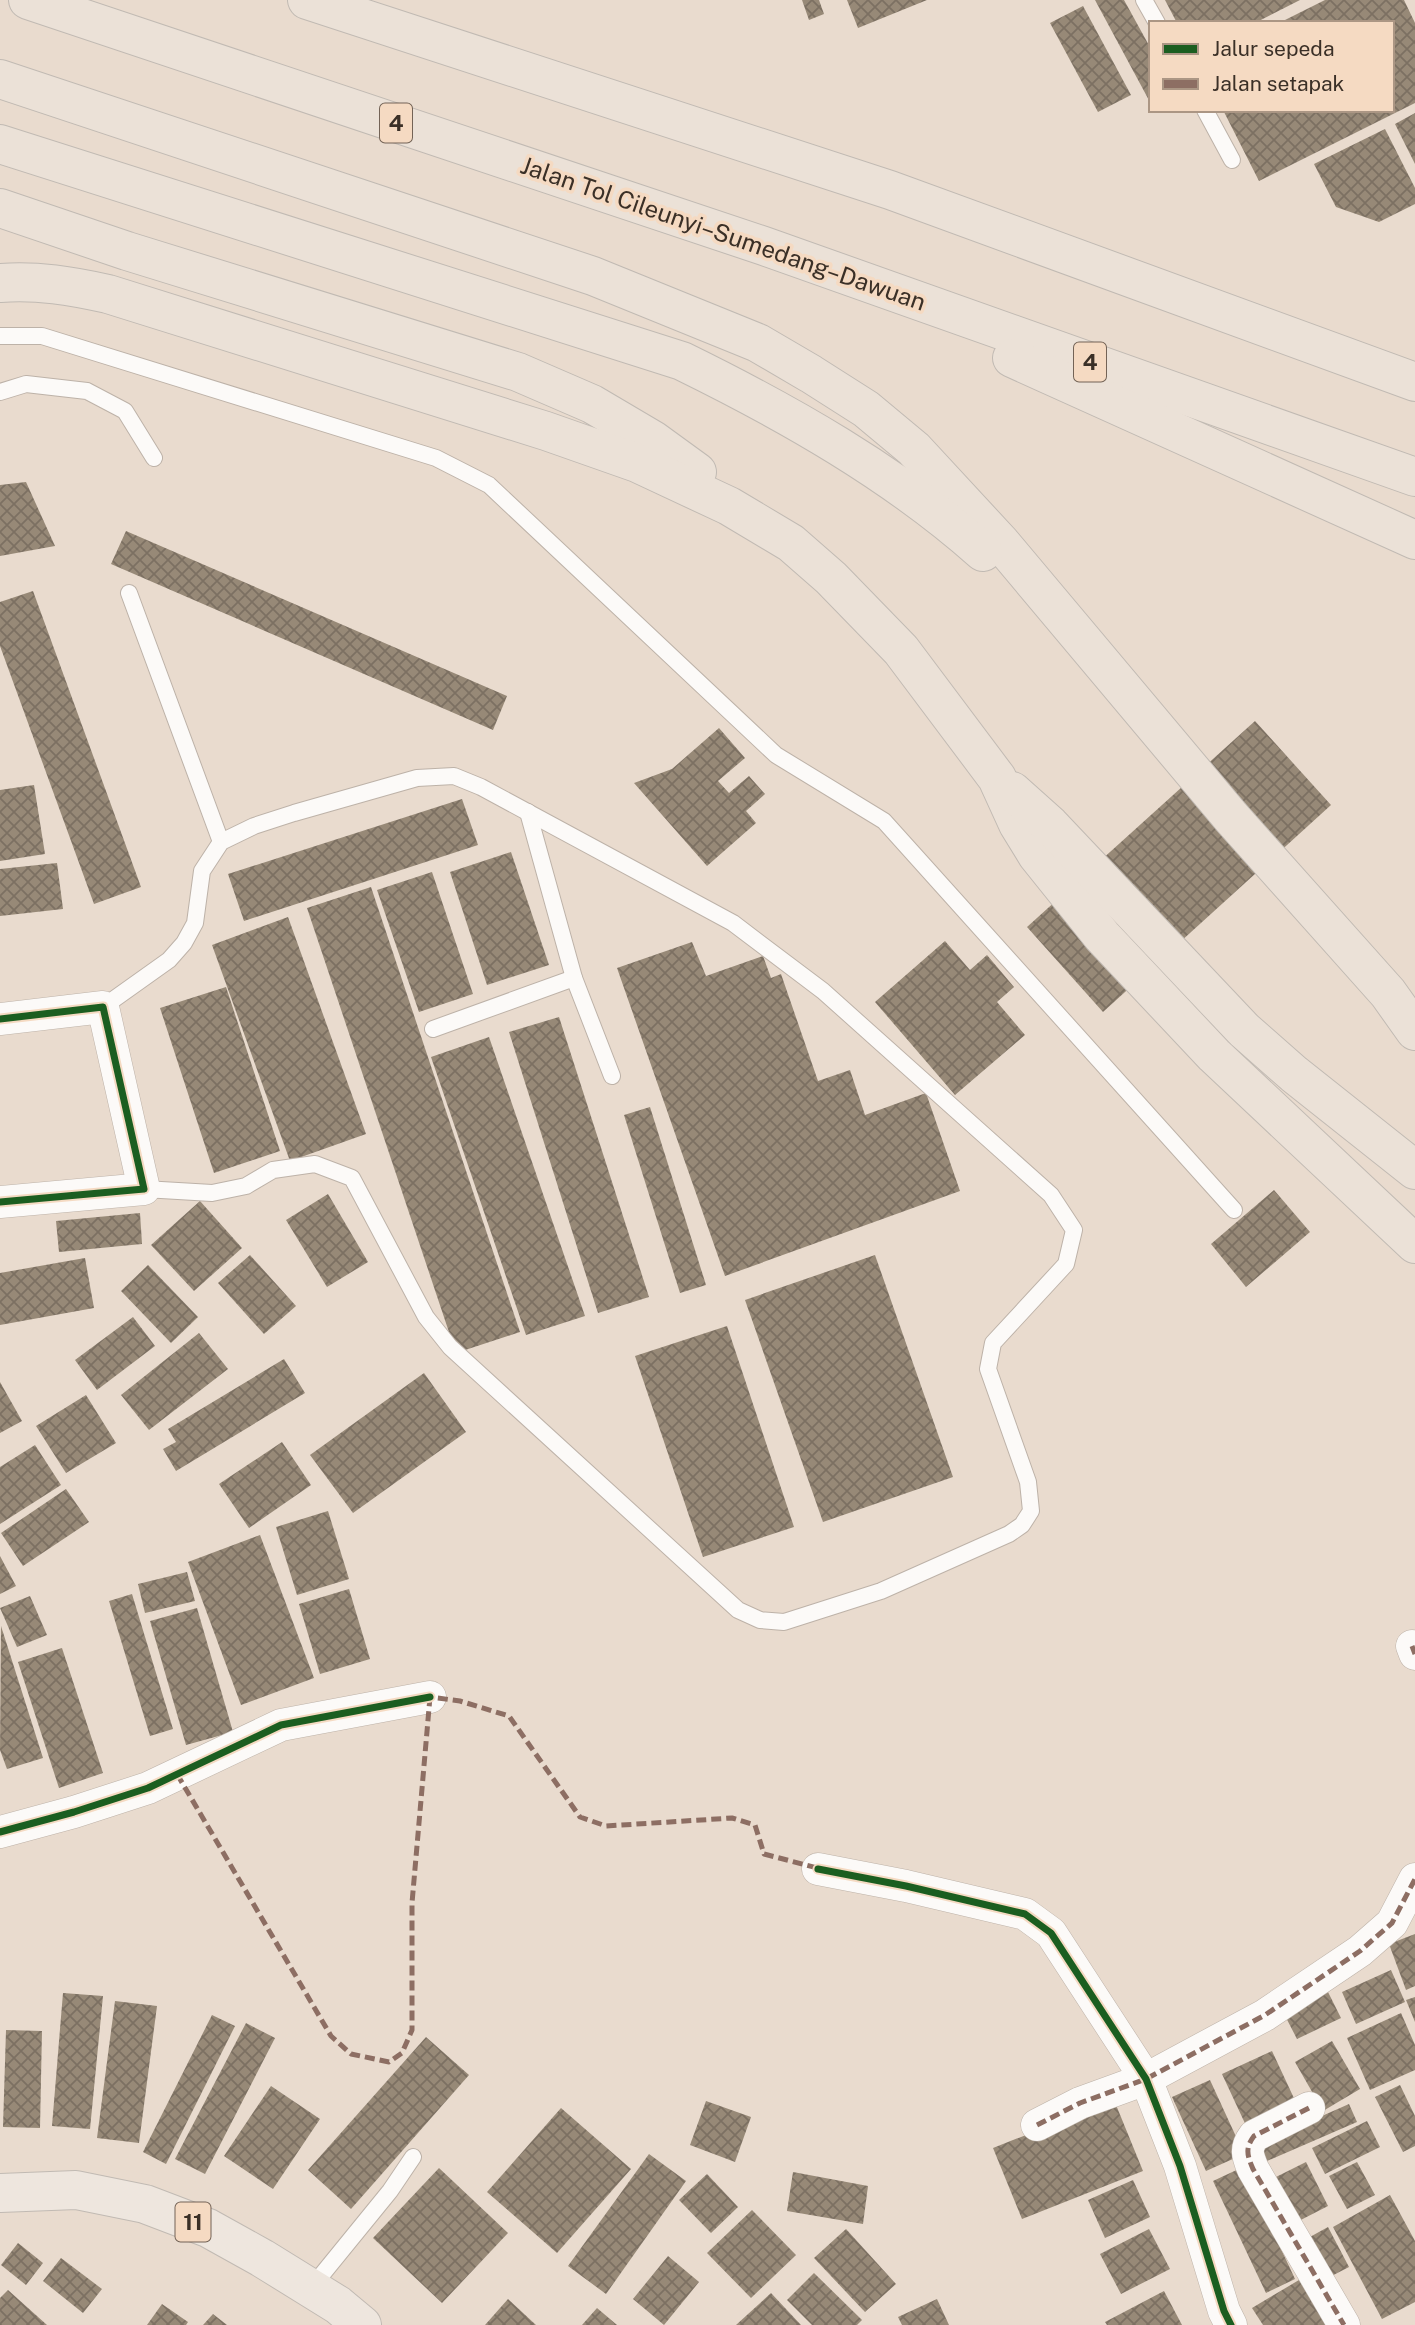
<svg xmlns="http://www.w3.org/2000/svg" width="1415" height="2325" font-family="'Public Sans',sans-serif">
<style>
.building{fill:url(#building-cross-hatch)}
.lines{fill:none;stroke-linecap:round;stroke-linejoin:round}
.service-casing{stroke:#bdb2a8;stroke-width:18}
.minor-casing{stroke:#bdb2a8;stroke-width:33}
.trunk-casing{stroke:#c1bab3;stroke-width:40}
.motorway-casing{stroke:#c1bab3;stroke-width:40}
.service{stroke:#fcfaf8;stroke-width:16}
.minor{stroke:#fcfaf8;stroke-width:32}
.trunk{stroke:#eee6de;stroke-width:38}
.motorway{stroke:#ebe1d7;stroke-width:38}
.quiet{stroke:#8d6e63;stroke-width:5;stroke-dasharray:10 5;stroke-linecap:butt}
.cycleway-casing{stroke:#f5dac2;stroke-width:11}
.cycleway{stroke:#1b5e20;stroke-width:7}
.labels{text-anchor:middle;stroke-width:7;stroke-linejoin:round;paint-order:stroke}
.shield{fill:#f5dac2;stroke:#736356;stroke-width:2}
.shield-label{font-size:23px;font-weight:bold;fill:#3b3027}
.street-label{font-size:24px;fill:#3b3027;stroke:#f5dac2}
</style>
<defs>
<pattern id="building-cross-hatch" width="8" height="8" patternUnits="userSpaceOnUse" patternTransform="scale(1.75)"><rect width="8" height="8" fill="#978977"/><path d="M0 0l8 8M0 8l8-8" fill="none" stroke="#7c7062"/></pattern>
</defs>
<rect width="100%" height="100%" fill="#e9dbce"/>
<g class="building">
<path d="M802,0H819L824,14L809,20Z"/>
<path d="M847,0H927L858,28Z"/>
<path d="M1095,0H1124L1151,49V104Z"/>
<path d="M1165,0H1300L1255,23H1177Z"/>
<path d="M1325,0H1404L1415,23V103L1259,181L1223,110H1392V23H1279Z"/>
<path d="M1083,6L1131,95L1098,112L1050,23Z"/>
<path d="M1415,113V164L1395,124Z"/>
<path d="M1385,129L1415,188V204L1379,222L1336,207L1314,164Z"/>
<path d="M26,482L55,546L0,556V485Z"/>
<path d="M126,531L507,696L493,730L111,564Z"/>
<path d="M33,591L141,887L94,904L0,646V602Z"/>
<path d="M1255,721L1331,805L1103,1012L1027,927Z"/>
<path d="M719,728L745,758L718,781L729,793L749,776L765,794L746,811L756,823L707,866L634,783L672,769Z"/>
<path d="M34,785L45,854L0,861V790Z"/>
<path d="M462,799L478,845L244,921L228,874Z"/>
<path d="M511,852L549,965L487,985L450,872Z"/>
<path d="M57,863L63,909L0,916V869Z"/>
<path d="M432,872L473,994L419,1012L377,890Z"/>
<path d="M371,887L520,1332L456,1353L307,908Z"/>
<path d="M288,917L366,1134L290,1161L212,945Z"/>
<path d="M945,941L970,970L987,955L1014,987L997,1002L1025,1035L955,1095L875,1002Z"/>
<path d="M692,942L706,976L763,956L771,978L781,974L818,1081L850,1070L865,1115L926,1093L960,1191L725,1276L617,968Z"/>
<path d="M226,987L280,1151L214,1173L160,1008Z"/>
<path d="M559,1017L649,1297L598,1313L509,1032Z"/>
<path d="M489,1037L585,1316L526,1335L431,1057Z"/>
<path d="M650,1107L706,1285L680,1293L624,1115Z"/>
<path d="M1274,1190L1310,1232L1246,1287L1211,1244Z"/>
<path d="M328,1194L368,1262L327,1287L286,1220Z"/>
<path d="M200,1201L242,1248L194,1291L151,1245Z"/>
<path d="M140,1213L142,1244L59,1252L56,1221Z"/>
<path d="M250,1255L296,1306L264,1334L218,1283Z"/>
<path d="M875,1255L953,1477L823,1522L745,1300Z"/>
<path d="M85,1258L94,1308L0,1325V1273Z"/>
<path d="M148,1265L198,1317L171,1343L121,1291Z"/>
<path d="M133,1317L155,1346L97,1390L75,1360Z"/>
<path d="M727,1326L794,1527L703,1557L635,1356Z"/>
<path d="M199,1333L228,1369L149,1430L121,1395Z"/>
<path d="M284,1359L305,1393L176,1471L163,1449L176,1442L168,1429Z"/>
<path d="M424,1373L466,1432L353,1513L310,1455Z"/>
<path d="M0,1382L22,1421L0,1433Z"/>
<path d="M86,1395L116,1443L66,1473L36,1426Z"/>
<path d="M282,1442L311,1485L249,1528L219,1484Z"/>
<path d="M35,1445L61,1485L0,1524V1467Z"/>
<path d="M66,1489L89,1522L23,1566L1,1533Z"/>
<path d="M328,1511L349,1579L297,1595L276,1527Z"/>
<path d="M260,1535L314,1678L241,1705L188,1562Z"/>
<path d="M0,1556L16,1586L0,1594Z"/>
<path d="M187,1572L195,1601L145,1613L138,1584Z"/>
<path d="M349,1589L370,1659L320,1674L299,1604Z"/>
<path d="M132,1594L173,1729L150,1736L109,1601Z"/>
<path d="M30,1596L47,1635L17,1647L0,1608Z"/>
<path d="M197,1608L233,1732L186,1745L150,1621Z"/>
<path d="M1,1626L43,1758L7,1769L0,1750Z"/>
<path d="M62,1648L103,1773L59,1788L18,1662Z"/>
<path d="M1415,1934V1986L1406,1990L1389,1944Z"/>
<path d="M1391,1970L1405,2002L1356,2024L1342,1992Z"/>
<path d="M1324,1984L1341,2018L1297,2039L1280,2006Z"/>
<path d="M63,1993L103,1996L90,2129L52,2126Z"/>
<path d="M1415,1997V2022L1406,2000Z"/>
<path d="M115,2001L157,2006L139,2143L97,2138Z"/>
<path d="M1401,2013L1415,2045V2070L1370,2090L1347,2038Z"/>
<path d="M212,2015L235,2026L166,2164L143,2152Z"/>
<path d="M246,2023L275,2038L205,2174L175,2159Z"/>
<path d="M6,2030L42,2031L40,2128L3,2127Z"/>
<path d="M426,2037L469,2075L351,2209L308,2170Z"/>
<path d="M1332,2041L1360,2089L1323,2111L1295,2062Z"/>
<path d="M1272,2051L1299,2109L1249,2132L1222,2074Z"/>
<path d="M1210,2080L1244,2154L1206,2171L1172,2097Z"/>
<path d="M1400,2085L1415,2116V2146L1403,2152L1375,2097Z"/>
<path d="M271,2086L320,2119L273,2189L224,2156Z"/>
<path d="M1114,2100L1143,2171L1022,2219L993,2148Z"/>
<path d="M706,2101L751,2117L735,2162L690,2145Z"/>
<path d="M1349,2104L1357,2122L1260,2164L1252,2147Z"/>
<path d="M561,2108L631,2169L557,2253L487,2192Z"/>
<path d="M1367,2121L1380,2147L1325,2174L1312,2148Z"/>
<path d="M649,2154L686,2181L606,2294L568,2266Z"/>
<path d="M1306,2162L1328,2206L1291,2225L1268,2181Z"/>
<path d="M1357,2162L1375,2195L1347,2209L1329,2176Z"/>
<path d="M1243,2167L1295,2279L1266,2293L1213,2181Z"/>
<path d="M439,2168L508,2233L442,2303L373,2238Z"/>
<path d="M793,2172L868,2186L863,2224L787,2211Z"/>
<path d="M707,2174L738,2207L711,2233L679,2200Z"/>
<path d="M1133,2180L1150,2217L1105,2238L1088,2200Z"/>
<path d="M1390,2195L1415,2241V2302L1382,2319L1333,2227Z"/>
<path d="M752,2210L796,2255L751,2298L707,2253Z"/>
<path d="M1328,2227L1349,2267L1320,2282L1299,2243Z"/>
<path d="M846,2229L896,2284L865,2312L814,2258Z"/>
<path d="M1149,2229L1170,2269L1121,2294L1100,2254Z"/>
<path d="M18,2243L43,2263L26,2285L1,2265Z"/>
<path d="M668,2256L699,2282L664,2325L633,2299Z"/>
<path d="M61,2258L102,2289L83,2313L43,2281Z"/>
<path d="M814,2273L862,2320L857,2325H812L787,2300Z"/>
<path d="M1299,2280L1326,2325H1263L1252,2308Z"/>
<path d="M8,2290L47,2325H0V2298Z"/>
<path d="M1164,2291L1182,2325H1107L1105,2322Z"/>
<path d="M771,2293L801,2325H736Z"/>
<path d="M508,2299L536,2325H485Z"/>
<path d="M937,2299L949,2325H902L898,2317Z"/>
<path d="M162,2304L188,2322L186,2325H147Z"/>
<path d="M597,2308L617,2325H582Z"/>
<path d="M213,2314L227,2325H203Z"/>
</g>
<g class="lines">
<defs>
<g id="service">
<path d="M1144,0L1157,23"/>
<path d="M1205,110L1232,160"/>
<path d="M0,336H42L436,458L489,485L776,755L884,821L1234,1210"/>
<path d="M0,392L26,384L87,391L125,411L154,458"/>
<path d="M129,593L221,842"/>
<path d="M528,812L574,978L612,1076"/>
<path d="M103,1007L169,960L184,943L195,923L202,871L221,842L254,826L294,813L417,778L454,776L481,787L733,923L823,991L1051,1195L1074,1230L1066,1264L993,1343L988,1369L1028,1482L1031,1511L1022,1525L1009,1534L881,1591L784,1622L760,1620L738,1610L450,1347L426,1317L352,1178L315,1164L273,1170L246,1186L212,1193L144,1189"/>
<path d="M433,1029L574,978"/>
<path d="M311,2288L390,2191L413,2157"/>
</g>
<g id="minor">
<path d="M0,1019L103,1007L144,1189L0,1202"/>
<path d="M1412,1646L1415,1654"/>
<path d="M0,1832L74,1812L148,1788L281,1725L430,1697"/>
<path d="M818,1869L906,1886L1025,1914L1051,1933L1146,2079L1180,2166L1224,2311L1231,2325"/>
<path d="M1309,2108L1254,2136C1245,2148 1247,2155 1253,2169L1344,2325"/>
<path d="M1037,2125L1080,2103L1146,2079L1265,2015L1360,1951L1392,1923L1415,1879"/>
</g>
<path id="trunk" d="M0,2193L76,2190L145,2204L208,2228L262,2258L338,2305L362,2325"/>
<g id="motorway">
<path d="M28,0L764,246L1415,477"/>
<path d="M307,0L890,190L1415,382"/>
<path d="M0,79L593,276L758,343L811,374L866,409L914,449L1001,543L1231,817L1388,993L1415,1031"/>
<path d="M0,144L682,361C788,413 894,473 983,552"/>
<path d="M0,208L127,251L518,372L592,404L653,440L697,472"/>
<path d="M0,283C37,280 72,286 108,294L546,431L637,463L729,506L791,543L831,578L901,650L997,778L1018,824L1037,855L1102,936L1214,1055L1415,1244"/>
<path d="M1012,358L1415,540"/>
<path d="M1012,791L1050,825L1244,1030L1294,1074L1415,1170"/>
</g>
</defs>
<use href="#service" class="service-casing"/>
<use href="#minor" class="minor-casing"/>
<use href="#trunk" class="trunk-casing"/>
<use href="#motorway" class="motorway-casing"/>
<use href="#service" class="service"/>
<use href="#minor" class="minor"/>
<use href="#trunk" class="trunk"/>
<use href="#motorway" class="motorway"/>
<g class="quiet">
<path d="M1412,1646L1415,1654"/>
<path d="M423,1698L430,1697L460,1701L509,1716L580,1817L606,1826L732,1818L755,1825L764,1854L825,1870"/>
<path d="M177,1774L331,2036L351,2054L389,2062L402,2053L412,2030V1903L430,1697"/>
<path d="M1309,2108L1254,2136C1245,2148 1247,2155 1253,2169L1344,2325"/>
<path d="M1037,2125L1080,2103L1146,2079L1265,2015L1360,1951L1392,1923L1415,1879"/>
</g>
<defs>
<g id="cycleway">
<path d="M0,1019L103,1007L144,1189L0,1202"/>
<path d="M0,1832L74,1812L148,1788L281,1725L430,1697"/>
<path d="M818,1869L906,1886L1025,1914L1051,1933L1146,2079L1180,2166L1224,2311L1231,2325"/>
</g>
</defs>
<use href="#cycleway" class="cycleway-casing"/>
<use href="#cycleway" class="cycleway"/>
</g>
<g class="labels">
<g class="shield">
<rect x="380" y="103.5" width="32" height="39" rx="5"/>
<rect x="1074" y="342.5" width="32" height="39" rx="5"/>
<rect x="175.5" y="2202.5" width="35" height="39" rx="5"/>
</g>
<g class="shield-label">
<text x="396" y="131">4</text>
<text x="1090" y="370">4</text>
<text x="193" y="2230">11</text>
</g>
<g class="street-label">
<text transform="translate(723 234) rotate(19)" y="8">Jalan Tol Cileunyi–Sumedang–Dawuan</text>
</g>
</g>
<rect x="1149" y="21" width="245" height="91" fill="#f5dac2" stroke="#ab9684" stroke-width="2"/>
<rect x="1163" y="44" width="35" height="10" fill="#1b5e20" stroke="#ab9684" stroke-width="2"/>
<text x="1212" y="56" font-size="21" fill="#3b3027">Jalur sepeda</text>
<rect x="1163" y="79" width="35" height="10" fill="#8d6e63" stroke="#ab9684" stroke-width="2"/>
<text x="1212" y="91" font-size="21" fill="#3b3027">Jalan setapak</text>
</svg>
